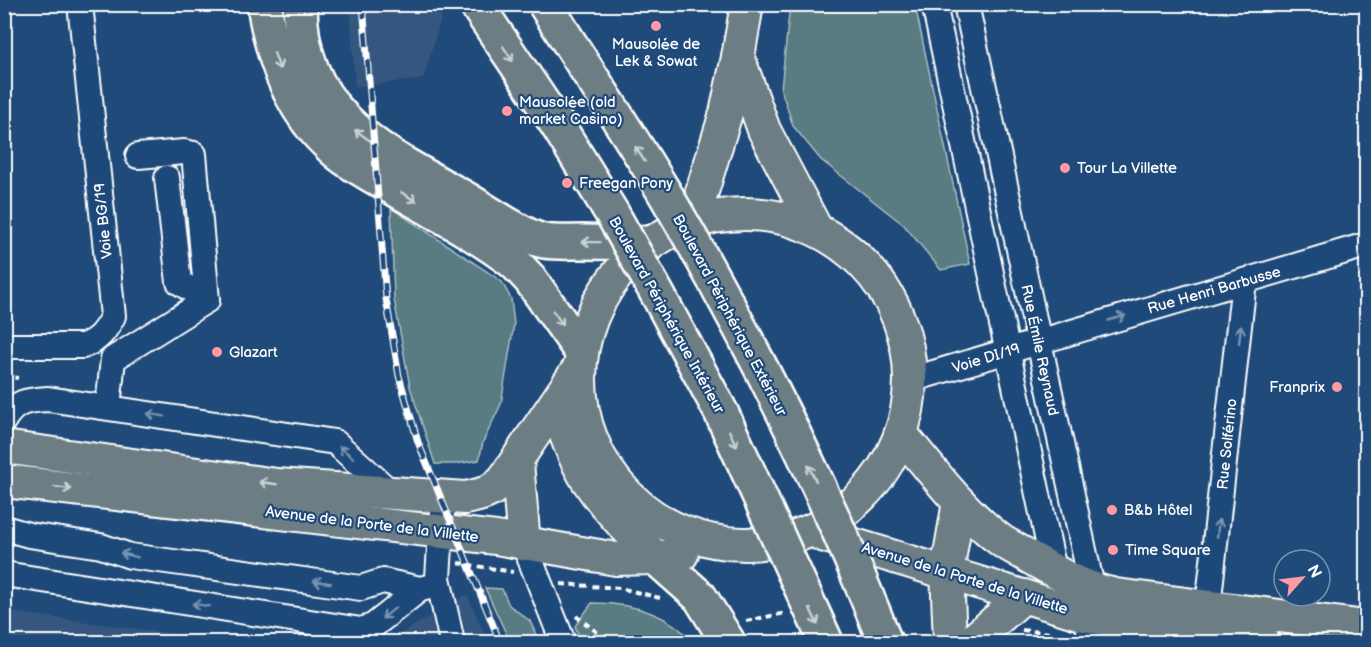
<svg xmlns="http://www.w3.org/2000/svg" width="1371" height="647" font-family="'Balsamiq Sans',sans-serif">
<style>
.built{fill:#35567f}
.green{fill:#597c81;stroke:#acbec0;stroke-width:1.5}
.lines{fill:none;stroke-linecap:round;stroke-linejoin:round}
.minor-casing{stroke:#fff;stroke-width:28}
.major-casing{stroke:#fff;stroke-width:36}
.highway-casing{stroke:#fff;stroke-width:38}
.path{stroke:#fff;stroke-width:4;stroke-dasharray:6 4.5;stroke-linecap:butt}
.minor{stroke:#1f4a7a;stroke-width:24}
.major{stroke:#6c7e84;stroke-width:32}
.highway{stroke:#6c7e84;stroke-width:33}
.rail-casing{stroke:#fff;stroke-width:7}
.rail{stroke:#1f4a7a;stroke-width:4.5;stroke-dasharray:14;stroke-linecap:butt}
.highway-bridge-casing{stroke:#fff;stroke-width:38;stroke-linecap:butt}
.highway-bridge{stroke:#6c7e84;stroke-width:33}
.oneway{stroke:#ccd2d4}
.oneway2{stroke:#7992af}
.poi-dot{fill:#ff9aa2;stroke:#1f4a7a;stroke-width:2}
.labels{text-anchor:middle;stroke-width:4.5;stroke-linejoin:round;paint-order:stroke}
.poi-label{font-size:15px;fill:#fff;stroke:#1f4a7a;text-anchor:start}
.street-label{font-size:15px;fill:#fff;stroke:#1f4a7a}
</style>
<rect width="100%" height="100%" fill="#1f4a7a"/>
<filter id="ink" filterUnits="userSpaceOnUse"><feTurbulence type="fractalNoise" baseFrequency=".0167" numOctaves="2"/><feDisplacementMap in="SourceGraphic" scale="12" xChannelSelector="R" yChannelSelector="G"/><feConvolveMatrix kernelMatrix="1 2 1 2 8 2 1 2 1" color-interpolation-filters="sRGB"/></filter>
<g filter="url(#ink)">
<g class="built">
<path d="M350,5H445L423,79L355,87Z"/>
<path d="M467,594L488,642H387Z"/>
<path d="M5,611L234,642H5Z"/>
</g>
<g class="green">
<path d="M790,5H915L970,264L941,270L904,225L821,160L793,126L781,89Z"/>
<path d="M391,208L488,272L502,282L511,299L514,324L501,404L483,442L479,460L456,464H435L410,387L394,299Z"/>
<path d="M485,588L502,589L509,605L530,621L539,642H510Z"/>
<path d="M592,603C630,603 668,613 693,642H581L575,626Z"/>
</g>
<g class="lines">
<defs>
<g id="minor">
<path d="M934,4L1054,570"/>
<path d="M966,4L1092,587"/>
<path d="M167,178L179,282L207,300"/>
<path d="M4,346H83C99,340 105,331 113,316L80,4"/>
<path d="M910,380L1366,245"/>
<path d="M108,407L113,359L207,300L194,154L184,152L138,156"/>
<path d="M4,420C15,401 28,400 48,399L335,442L389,491"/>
<path d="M443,497L438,578L452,642"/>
<path d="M4,528L29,535L101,546L130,556L361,588L383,581L420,589"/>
<path d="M524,544L563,642"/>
<path d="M4,574L361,630L373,626L420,589L439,585"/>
<path d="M1082,601L1092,642"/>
<path d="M1208,607L1244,281"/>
</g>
<g id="major">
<path d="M738,57L764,130L816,229"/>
<circle cx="745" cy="379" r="165"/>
<path d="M693,221L726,113L738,57L747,4"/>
<path d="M555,404C564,430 573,457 588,481C607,510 632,534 656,558"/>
<path d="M901,434C933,471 963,513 1003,542C1038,561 1076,588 1116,595L1366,627"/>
<path d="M4,447L277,485L465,498C482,495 492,492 504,479L579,368"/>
<path d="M517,462L524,544"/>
<path d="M4,481L496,538L616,559L656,558L682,554"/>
<path d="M822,535L1085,615L1145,626L1263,642"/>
<path d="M950,642L947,572L959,502"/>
<path d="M971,642L1024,596"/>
</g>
<g id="highway">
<path d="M264,4C272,57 290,109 330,146C345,161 365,171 383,182C427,208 474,232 515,263L530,279L581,351"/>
<path d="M300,4C300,117 383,152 468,200C486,211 526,238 544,241C556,243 569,242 581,242C604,242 627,243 650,243"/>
<path d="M656,558L700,597L728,642"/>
</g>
</defs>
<use href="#minor" class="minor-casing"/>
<use href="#major" class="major-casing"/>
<use href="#highway" class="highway-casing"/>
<g class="path">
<path d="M4,376L18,378"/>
<path d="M458,563L513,572"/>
<path d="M561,584L620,588L660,598"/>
<path d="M576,616L610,642"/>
<path d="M746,621L786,613"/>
<path d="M1022,630L1050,633"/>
</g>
<use href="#minor" class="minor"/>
<use href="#major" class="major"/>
<use href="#highway" class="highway"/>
<defs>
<path id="rail" d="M363,4L386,299L399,376L418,442L500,642"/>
</defs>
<use href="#rail" class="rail-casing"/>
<use href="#rail" class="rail"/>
<defs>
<g id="highway-bridge">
<path d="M476,4L558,126L613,215L659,297L721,412L826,642"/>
<path d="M545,4C585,69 628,131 667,197C750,339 825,488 885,642"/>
</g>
</defs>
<use href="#highway-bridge" class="highway-bridge-casing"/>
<use href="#highway-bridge" class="highway-bridge"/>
</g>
<defs><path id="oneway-shaft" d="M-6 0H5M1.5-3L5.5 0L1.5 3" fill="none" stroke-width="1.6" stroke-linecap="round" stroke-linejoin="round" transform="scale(1.5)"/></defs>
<g class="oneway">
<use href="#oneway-shaft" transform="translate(508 54) rotate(57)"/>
<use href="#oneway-shaft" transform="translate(277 61) rotate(70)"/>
<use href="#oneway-shaft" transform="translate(362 135) rotate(-144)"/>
<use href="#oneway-shaft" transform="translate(640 154) rotate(-122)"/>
<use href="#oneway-shaft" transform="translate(409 197) rotate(31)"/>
<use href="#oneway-shaft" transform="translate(591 242) rotate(-179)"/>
<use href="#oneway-shaft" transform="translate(558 318) rotate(55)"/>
<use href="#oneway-shaft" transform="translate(733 439) rotate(65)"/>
<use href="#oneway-shaft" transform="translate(812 473) rotate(-116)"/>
<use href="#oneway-shaft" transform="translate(268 483) rotate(-172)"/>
<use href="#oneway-shaft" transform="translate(63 488) rotate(7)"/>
<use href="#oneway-shaft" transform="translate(814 617) rotate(65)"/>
</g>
<g class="oneway2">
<use href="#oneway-shaft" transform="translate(1117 318) rotate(-16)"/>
<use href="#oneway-shaft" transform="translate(1240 334) rotate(-84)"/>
<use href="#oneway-shaft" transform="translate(156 415) rotate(-171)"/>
<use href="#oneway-shaft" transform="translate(346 452) rotate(-140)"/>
<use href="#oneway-shaft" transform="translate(1218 528) rotate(-84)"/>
<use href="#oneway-shaft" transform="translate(129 555) rotate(-165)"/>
<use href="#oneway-shaft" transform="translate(322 582) rotate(-172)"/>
<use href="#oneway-shaft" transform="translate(201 605) rotate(-171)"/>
<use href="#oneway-shaft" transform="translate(389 613) rotate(141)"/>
</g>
</g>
<g class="poi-dot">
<circle cx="656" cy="26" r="6"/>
<circle cx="507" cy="111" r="6"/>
<circle cx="1065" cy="168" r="6"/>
<circle cx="567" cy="183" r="6"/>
<circle cx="217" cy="352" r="6"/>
<circle cx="1337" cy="387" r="6"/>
<circle cx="1112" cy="510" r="6"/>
<circle cx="1113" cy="550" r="6"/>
</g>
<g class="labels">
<g class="poi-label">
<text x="656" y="49" text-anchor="middle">Mausolée de<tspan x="656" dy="17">Lek &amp; Sowat</tspan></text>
<text x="519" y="107">Mausolée (old<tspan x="519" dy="17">market Casino)</tspan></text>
<text x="1077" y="173">Tour La Villette</text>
<text x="579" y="188">Freegan Pony</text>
<text x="229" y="357">Glazart</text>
<text x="1325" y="392" text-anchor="end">Franprix</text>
<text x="1124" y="515">B&amp;b Hôtel</text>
<text x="1125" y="555">Time Square</text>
</g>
<g class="street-label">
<text transform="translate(103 221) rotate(-96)" y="5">Voie BG/19</text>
<text transform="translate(1214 290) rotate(-16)" y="5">Rue Henri Barbusse</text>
<text transform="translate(667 315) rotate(61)" y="5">Boulevard Périphérique Intérieur</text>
<text transform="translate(730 315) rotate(62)" y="5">Boulevard Périphérique Extérieur</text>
<text transform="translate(1040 350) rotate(78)" y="5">Rue Émile Reynaud</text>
<text transform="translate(986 358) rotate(-17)" y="5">Voie DI/19</text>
<text transform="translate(1227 444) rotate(-84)" y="5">Rue Solférino</text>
<text transform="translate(372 524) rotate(7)" y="5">Avenue de la Porte de la Villette</text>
<text transform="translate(965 578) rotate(17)" y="5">Avenue de la Porte de la Villette</text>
</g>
</g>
<rect width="1371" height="647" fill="none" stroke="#1f4a7a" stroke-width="24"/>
<rect x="12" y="12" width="1347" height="623" fill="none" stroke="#fff" stroke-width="2" filter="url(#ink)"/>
<g transform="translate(1302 578) rotate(62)"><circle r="28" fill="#1f4a7a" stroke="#7992af" stroke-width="1.5"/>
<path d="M0-4.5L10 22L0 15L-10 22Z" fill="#ff9aa2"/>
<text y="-9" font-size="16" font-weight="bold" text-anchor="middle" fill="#ffffff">N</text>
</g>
</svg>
